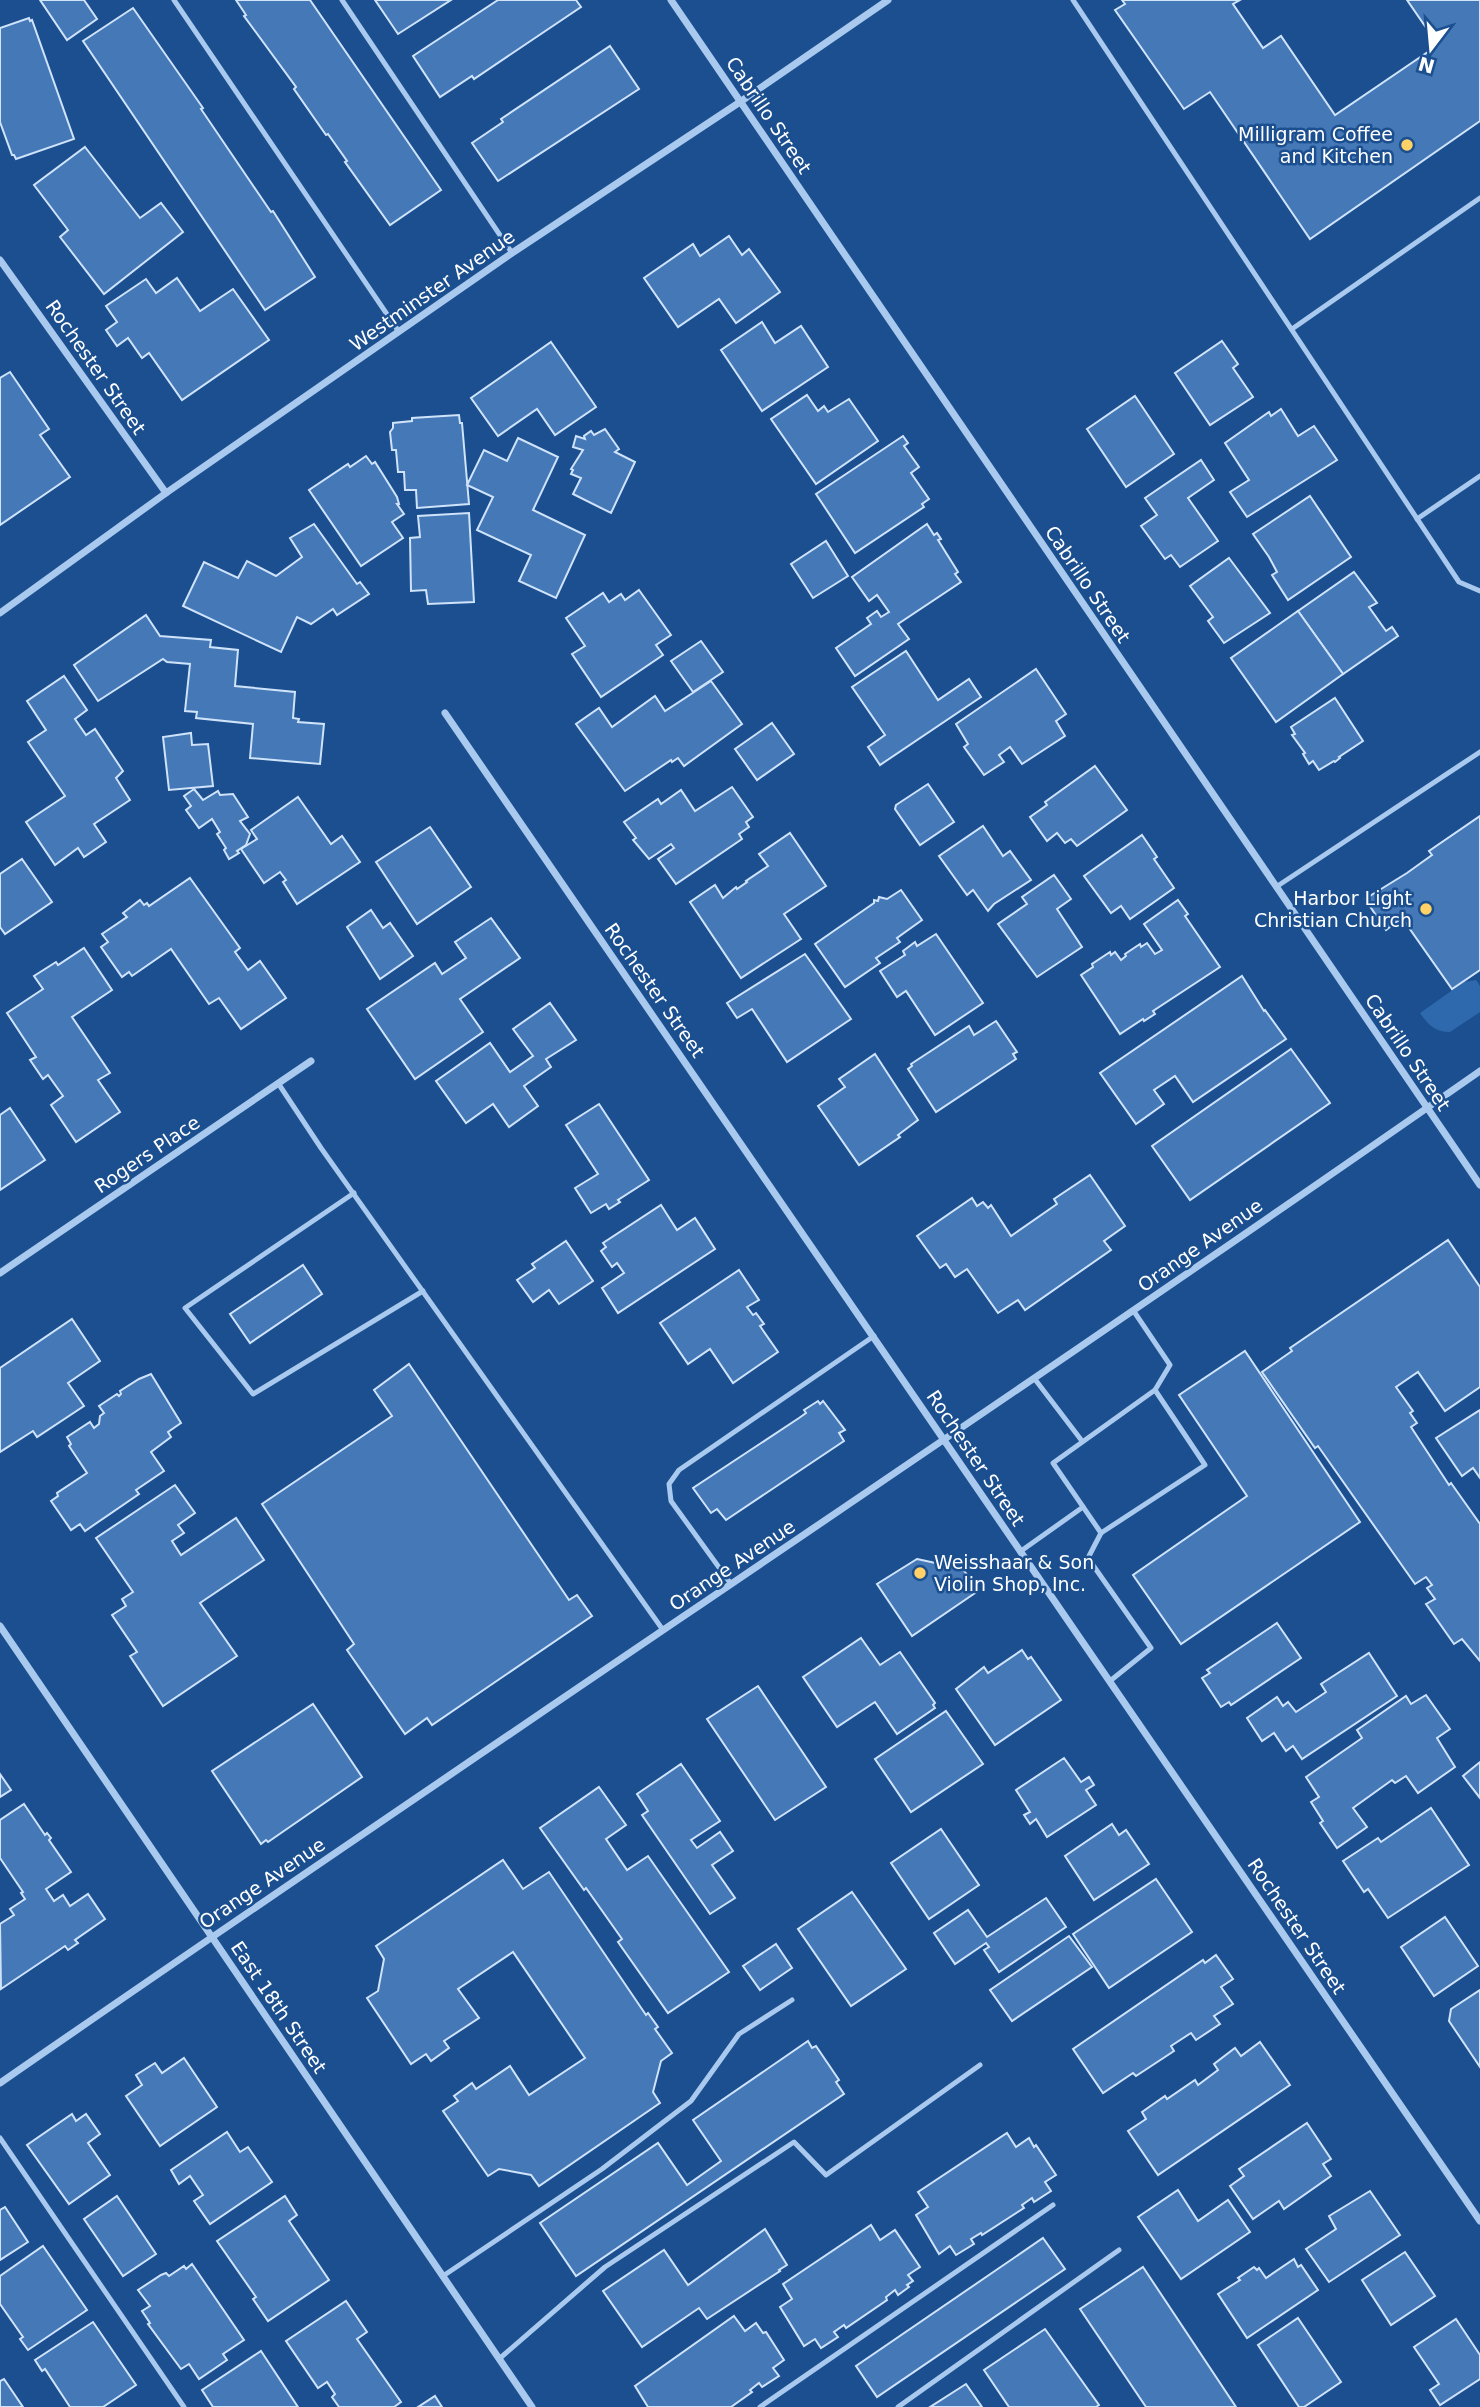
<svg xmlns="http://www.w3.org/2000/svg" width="1480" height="2407" font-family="'DejaVu Sans',sans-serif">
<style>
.green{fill:#2e69ad}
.building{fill:#4478b7;stroke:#cfe3fa;stroke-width:2}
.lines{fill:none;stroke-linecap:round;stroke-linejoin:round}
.lane{stroke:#a9c9ee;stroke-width:5}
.street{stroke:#a9c9ee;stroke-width:7}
.poi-dot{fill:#ffd166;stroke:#1b4f8f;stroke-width:2.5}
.labels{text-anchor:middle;stroke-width:5;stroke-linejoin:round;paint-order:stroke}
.street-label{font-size:19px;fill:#fff;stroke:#1b4f8f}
.poi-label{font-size:19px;fill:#fff;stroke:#1b4f8f;text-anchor:end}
</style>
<rect width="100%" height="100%" fill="#1b4f8f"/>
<path class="green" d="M1476,980L1480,986V1012L1450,1032C1435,1032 1428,1025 1420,1013L1464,982Z"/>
<g class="building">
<path d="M40,0H84L97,19L67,40Z"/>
<path d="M236,0H310L441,190L390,225L345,162L347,161L328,134L326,135L294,89L296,87L244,16L246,15Z"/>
<path d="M375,0H451L398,34Z"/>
<path d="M498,0H576L581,7L474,79L472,76L440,97L413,56Z"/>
<path d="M1122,0H1240L1233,4L1263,48L1281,36L1335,115L1438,45L1407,0H1480V121L1310,239L1210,92L1184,109L1115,10L1125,4Z"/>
<path d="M133,8L203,108L201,109L271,212L273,211L315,277L265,310L83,41Z"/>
<path d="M29,18L30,21L32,20L74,139L16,159L14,155H12L0,122V28Z"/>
<path d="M610,46L639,89L498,181L472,143L503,122L501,119Z"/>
<path d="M85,147L140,218L161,203L183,232L104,294L60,237L68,230L34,185Z"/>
<path d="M729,236L742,255L749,249L780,292L736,323L719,299L678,327L644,278L693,244L700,256Z"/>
<path d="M177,278L200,311L233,289L269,340L182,400L149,353L142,358L128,338L117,346L106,330L117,322L106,306L146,279L156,293Z"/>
<path d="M762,322L775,343L801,326L828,367L762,411L721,350Z"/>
<path d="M1222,341L1238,364L1233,368L1253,397L1210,425L1175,373Z"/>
<path d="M551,342L596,407L555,435L537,409L498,436L471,398Z"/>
<path d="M10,372L49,429L40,435L70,477L0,525V378Z"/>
<path d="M807,395L818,411L824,406L828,412L849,399L878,441L816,484L771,419Z"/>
<path d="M1135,396L1174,454L1126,487L1087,429Z"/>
<path d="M1281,409L1298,436L1314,426L1337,460L1247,517L1230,492L1249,480L1225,443L1269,412L1271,416Z"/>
<path d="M459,415L460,423H462L469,504L417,508L416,490H405L404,472H398L396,450H392L390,432L393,428V423L412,421V418Z"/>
<path d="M605,429L619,449L615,452L635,462L611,513L573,494L581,478L571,474L573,470L571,469L583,450L573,447L576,436L585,439L584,436L591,431L594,435Z"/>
<path d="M903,436L908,443L904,446L919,467L911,473L929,499L922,504L924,507L855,553L816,494Z"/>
<path d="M518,438L558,457L533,510L585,535L556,598L519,581L531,555L477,530L493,497L467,485L484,450L507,461Z"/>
<path d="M366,456L372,464L375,462L397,497L399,504H397L404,514L392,522L403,538L361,566L309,490L348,464L350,467Z"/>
<path d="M1201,460L1214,480L1188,498L1218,541L1180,567L1171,555L1165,559L1141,526L1157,515L1145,498Z"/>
<path d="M1310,496L1351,557L1288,600L1272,575L1277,572L1269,557L1253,534Z"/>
<path d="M469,513L474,602L428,604L426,590L411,591L410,538L420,537L418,516Z"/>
<path d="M314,524L357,584L360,582L369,594L337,615L333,609L311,624L297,617L281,652L183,606L204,562L238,578L247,561L276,576L302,557L290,538Z"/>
<path d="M927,524L934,535L937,533L941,539L938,540L958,572L955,574L961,582L898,624L909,639L855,676L836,648L871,624L867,618L877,611L881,617L889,612L877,595L869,601L852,577Z"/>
<path d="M826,541L848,576L813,598L791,564Z"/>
<path d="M1229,558L1270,613L1224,643L1208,621L1213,617L1190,586Z"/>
<path d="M1354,572L1377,603L1369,607L1386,631L1392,627L1398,636L1343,674L1298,611Z"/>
<path d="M639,590L671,635L656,645L663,655L601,697L572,654L585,646L566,618L603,593L609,602L621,594L625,600Z"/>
<path d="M1298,611L1343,674L1276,722L1231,658Z"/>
<path d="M146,615L160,636L211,640L210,647L238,650L235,686L295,692L293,718L299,719L298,722L324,724L320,764L250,758L253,724L196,718L197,712L185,711L190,664L167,662L163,659L98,701L74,665Z"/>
<path d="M701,641L723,672L693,692L671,661Z"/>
<path d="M906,651L938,700L969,679L981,697L880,765L868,747L885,735L852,687Z"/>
<path d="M1036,669L1066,714L1056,721L1065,736L1022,764L1010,747L999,755L1004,762L984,775L964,747L968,744L956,724Z"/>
<path d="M64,676L87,710L75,719L86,735L95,729L123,771L116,778L130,800L94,824L106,842L84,857L78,848L55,865L26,822L65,796L28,742L46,730L27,701Z"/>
<path d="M711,681L742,724L684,766L678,758L672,762L671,760L625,791L576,724L599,708L612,727L655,696L665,711Z"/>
<path d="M1335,698L1363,741L1339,757L1340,758L1335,762L1334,761L1319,770L1313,761L1309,764L1303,754L1305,753L1292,735L1295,734L1291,727Z"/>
<path d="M772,723L794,754L757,780L735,749Z"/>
<path d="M191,733L192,745L208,744L213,786L169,790L163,737Z"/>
<path d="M1095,766L1127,810L1077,846L1071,839L1065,843L1057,833L1047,841L1030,817L1047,805L1045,802Z"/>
<path d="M928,784L954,822L920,845L895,809L896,805Z"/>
<path d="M732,787L753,817L746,822L749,827L739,834L742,839L676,884L658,859L674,848L671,844L649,859L633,840L636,838L624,822L658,799L661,804L681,790L695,811Z"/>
<path d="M194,789L203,800L218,791L220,795L233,794L248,817L240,821L250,834L246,845L237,851L239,853L229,859L224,850L226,848L217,834L220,832L212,819L199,828L186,810L191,806L184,796Z"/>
<path d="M298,797L331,844L342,836L360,862L297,904L283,882L286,880L280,872L264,883L241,849L257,839L251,830Z"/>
<path d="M1480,816V970L1452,989L1402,918L1386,930L1365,899L1407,873L1432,855L1429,851Z"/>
<path d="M983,826L1003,856L1010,851L1031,880L994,904L988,911L973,890L967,895L939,856Z"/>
<path d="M430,827L471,887L417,924L376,862Z"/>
<path d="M790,833L826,886L784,914L801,939L741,978L690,902L715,885L723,898L736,887L737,889L747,882L746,881L768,866L759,854Z"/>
<path d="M1142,835L1157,857L1154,859L1174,888L1130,919L1121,906L1111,913L1084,876Z"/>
<path d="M22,859L52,902L5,934L0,927V874Z"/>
<path d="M1054,875L1071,899L1057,909L1082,947L1037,977L998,924L1027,904L1022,897Z"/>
<path d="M190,878L240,948L235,952L248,970L260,961L286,998L241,1029L219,998L209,1004L171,949L132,976L129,972L122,977L101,947L108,942L102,934L127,917L123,913L140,900L144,905L147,903L149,906Z"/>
<path d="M901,890L922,920L897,938L900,942L876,958L880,963L845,987L815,944L874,903V900L878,901L879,897L887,899Z"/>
<path d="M1178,900L1188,914L1185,916L1220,967L1153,1011L1155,1014L1144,1021L1143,1019L1120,1034L1081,975L1093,967L1092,964L1110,952L1111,955L1115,952L1121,960L1126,956L1125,954L1140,944L1141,947L1147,943L1155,954L1162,950L1144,924Z"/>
<path d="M371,910L383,928L390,923L413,956L380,979L347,927Z"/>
<path d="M491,918L520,958L460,999L483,1032L415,1079L367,1009L435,963L442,974L466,958L455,942Z"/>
<path d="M936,934L983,1003L935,1035L906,991L897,997L880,971L905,955L903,951L915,942L917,946Z"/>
<path d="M84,948L112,990L72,1017L110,1073L98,1080L120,1112L76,1142L51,1105L63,1096L48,1075L43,1079L30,1060L36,1057L7,1013L43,989L34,976L56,962L58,965Z"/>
<path d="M805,954L851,1019L787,1062L752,1009L737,1018L727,1003Z"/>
<path d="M1242,976L1264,1011L1265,1010L1286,1039L1193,1102L1175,1076L1154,1090L1164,1104L1136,1124L1100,1073Z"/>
<path d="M550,1003L576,1040L546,1059L551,1067L524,1086L538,1106L509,1127L493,1104L466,1123L436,1081L490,1043L510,1072L533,1056L513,1029Z"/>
<path d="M996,1021L1017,1052L1013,1054L1016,1059L936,1112L908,1069L912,1066L911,1064L969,1026L974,1035Z"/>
<path d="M1291,1049L1330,1103L1190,1200L1152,1146Z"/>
<path d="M875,1054L918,1120L898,1135L900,1137L859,1165L818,1106L845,1087L839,1079Z"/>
<path d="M599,1104L649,1180L618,1200L620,1202L609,1209L606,1204L591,1213L575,1188L598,1174L566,1125Z"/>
<path d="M10,1108L45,1160L0,1190V1115Z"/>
<path d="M1090,1175L1125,1226L1104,1241L1111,1250L1025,1310L1018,1300L998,1313L967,1269L955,1277L946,1264L940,1268L917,1236L972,1198L977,1206L983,1202L988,1208L991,1205L1011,1236L1057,1204L1054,1199Z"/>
<path d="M661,1205L677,1230L695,1218L715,1249L618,1313L602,1288L624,1273L617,1263L612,1267L601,1251L606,1247L603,1243Z"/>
<path d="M1448,1240L1480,1287V1387L1445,1411L1418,1372L1396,1387L1413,1411L1410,1413L1417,1423L1411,1427L1449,1485L1451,1483L1480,1524V1661L1462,1639L1454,1644L1426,1604L1435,1599L1427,1588L1432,1585L1426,1577L1415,1584L1318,1446L1315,1448L1262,1372L1292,1351L1290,1348Z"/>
<path d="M566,1241L593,1281L559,1304L549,1290L533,1302L517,1280L535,1268L532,1264Z"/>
<path d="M303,1265L322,1294L250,1343L230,1314Z"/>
<path d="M739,1270L759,1300L747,1307L753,1315L756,1313L764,1324L760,1326L778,1352L733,1383L710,1349L688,1364L660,1323Z"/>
<path d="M72,1319L100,1361L68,1383L84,1406L37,1437L33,1431L0,1452V1368Z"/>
<path d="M1245,1351L1360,1522L1181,1644L1133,1575L1247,1496L1179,1395Z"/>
<path d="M409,1364L569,1600L577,1595L592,1616L432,1725L427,1718L405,1734L347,1650L354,1644L262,1504L392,1416L374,1390Z"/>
<path d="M151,1374L181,1423L168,1432L171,1437L151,1452L164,1471L136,1490L139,1494L85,1531L80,1524L71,1530L51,1501L58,1496L57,1493L87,1473L69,1446L71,1444L67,1437L90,1422L94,1428L99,1424L100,1416L104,1413L99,1406L117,1394L119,1396L121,1394L120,1391L139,1379Z"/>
<path d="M818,1401L820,1404L823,1401L845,1430L839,1433L844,1441L726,1520L717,1509L711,1513L693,1488L799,1418L806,1413L804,1410Z"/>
<path d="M1480,1410V1478L1473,1468L1462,1476L1436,1438Z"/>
<path d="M175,1485L195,1513L178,1525L184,1533L172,1541L181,1555L236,1518L264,1560L200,1603L237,1656L163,1706L130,1656L137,1652L112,1615L126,1606L122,1599L133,1592L96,1538Z"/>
<path d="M917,1559L963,1569L978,1591L912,1636L877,1584Z"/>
<path d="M1277,1623L1301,1658L1231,1705L1229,1702L1221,1707L1202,1678L1210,1673L1207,1670Z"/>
<path d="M861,1638L880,1665L900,1652L935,1703L933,1705L935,1708L897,1734L875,1702L837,1727L803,1677Z"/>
<path d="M1022,1650L1028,1659L1031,1657L1061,1700L995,1745L956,1689L984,1667L988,1673Z"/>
<path d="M1369,1653L1397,1696L1302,1759L1293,1746L1286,1751L1274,1733L1262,1741L1247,1718L1277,1697L1283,1706L1288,1702L1296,1712L1326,1692L1321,1684Z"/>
<path d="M758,1686L826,1787L775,1820L707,1719Z"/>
<path d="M1426,1695L1450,1729L1437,1738L1455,1767L1418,1793L1406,1776L1395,1783L1392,1780L1353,1808L1367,1827L1337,1848L1320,1823L1323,1821L1311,1802L1319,1797L1306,1777L1362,1738L1357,1730L1406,1696L1411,1704Z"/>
<path d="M313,1704L362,1777L268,1842L266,1840L261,1844L212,1771Z"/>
<path d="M946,1711L983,1764L911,1812L875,1759Z"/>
<path d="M1064,1758L1081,1782L1089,1777L1094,1785L1086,1790L1096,1805L1047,1837L1036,1819L1030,1824L1024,1815L1030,1812L1016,1790Z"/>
<path d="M1480,1762V1798L1463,1776Z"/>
<path d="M681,1764L720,1821L691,1840L697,1848L720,1832L733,1851L712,1865L735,1898L710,1914L642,1815L648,1811L637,1794Z"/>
<path d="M0,1774L11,1790L0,1797Z"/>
<path d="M599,1787L626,1825L606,1839L627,1870L648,1856L729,1972L668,2013L618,1942L622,1939L586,1888L584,1890L540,1828Z"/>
<path d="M24,1804L45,1835L47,1833L51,1838L49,1840L71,1872L46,1889L54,1901L63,1895L70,1906L88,1894L105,1919L75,1940L78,1943L68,1950L65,1946L1,1989L0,1924L14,1915L10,1909L25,1899L21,1893L23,1892L0,1858V1820Z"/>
<path d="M1431,1808L1469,1865L1388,1918L1368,1889L1364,1892L1343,1861L1378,1838L1381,1842Z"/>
<path d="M1112,1824L1119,1835L1126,1830L1149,1864L1094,1900L1065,1856Z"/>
<path d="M941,1829L979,1885L929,1919L891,1863Z"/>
<path d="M503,1860L523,1889L549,1872L646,2015L648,2013L658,2027L655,2029L672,2053L661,2061L653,2092L660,2103L539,2186L531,2175L499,2169L488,2176L443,2111L458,2101L454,2096L472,2083L476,2089L510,2066L529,2095L585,2058L513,1952L458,1989L479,2018L444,2041L449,2048L431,2061L426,2054L411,2064L367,1998L378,1991L384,1959L376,1946Z"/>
<path d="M1156,1879L1192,1932L1109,1988L1073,1934Z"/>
<path d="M852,1892L906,1969L851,2006L798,1929Z"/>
<path d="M1046,1898L1066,1927L999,1972L984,1950L989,1947L986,1943L955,1964L934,1933L968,1910L987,1937Z"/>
<path d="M1445,1917L1478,1966L1434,1996L1401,1947Z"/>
<path d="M1069,1936L1092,1967L1012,2021L990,1990Z"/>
<path d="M776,1944L792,1968L760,1990L743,1966Z"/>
<path d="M1216,1955L1233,1979L1221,1987L1233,2004L1214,2016L1220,2024L1196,2040L1191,2033L1171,2046L1174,2051L1136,2076L1133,2073L1103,2093L1073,2049L1203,1960L1205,1963Z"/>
<path d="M1480,1990V2067L1449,2021L1451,2009Z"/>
<path d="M808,2041L812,2048L816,2046L839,2080L836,2082L844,2094L576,2276L540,2223L658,2143L687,2185L721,2161L693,2120Z"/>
<path d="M1260,2042L1290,2085L1158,2175L1128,2131L1146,2119L1142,2112L1165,2096L1167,2099L1195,2080L1198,2085L1218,2070L1214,2064L1235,2048L1241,2056Z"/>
<path d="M184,2058L217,2107L160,2146L126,2096L142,2085L136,2075L155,2063L162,2073Z"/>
<path d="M72,2114L76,2121L86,2114L100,2134L88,2143L110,2175L69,2204L27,2145Z"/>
<path d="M1307,2123L1331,2159L1323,2164L1331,2176L1284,2209L1279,2201L1253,2219L1230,2186L1244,2176L1239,2169Z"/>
<path d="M227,2132L240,2152L248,2147L272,2182L210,2224L194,2201L203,2195L190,2176L179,2184L171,2170Z"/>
<path d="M1007,2133L1016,2147L1029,2138L1034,2147L1036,2145L1056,2175L1045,2182L1051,2191L1034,2202L1032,2198L1022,2205L1024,2208L982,2235L981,2233L971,2239L974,2244L956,2255L950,2246L939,2254L916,2215L928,2207L918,2192Z"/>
<path d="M1178,2190L1198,2221L1228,2200L1250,2232L1181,2279L1138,2217Z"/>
<path d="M1370,2191L1400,2235L1329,2282L1306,2249L1336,2229L1329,2216Z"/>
<path d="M117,2196L156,2254L123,2276L84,2219Z"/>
<path d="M285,2196L297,2215L289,2221L329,2280L268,2321L253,2299L256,2297L217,2241Z"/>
<path d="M5,2207L28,2242L0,2260V2210Z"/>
<path d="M871,2225L880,2240L895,2230L920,2267L908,2275L913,2281L907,2285L909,2287L898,2295L895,2290L886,2297L887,2300L846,2328L844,2325L834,2332L838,2337L821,2348L815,2339L804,2346L780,2307L792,2299L783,2284Z"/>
<path d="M765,2229L787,2265L779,2270L780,2271L707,2319L699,2308L642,2347L603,2291L664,2250L688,2285Z"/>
<path d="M1043,2238L1065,2269L877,2397L856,2366Z"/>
<path d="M43,2246L87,2310L28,2350L20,2339L23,2337L0,2304V2276Z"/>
<path d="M1405,2252L1435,2296L1391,2325L1362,2280Z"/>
<path d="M1294,2259L1298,2267L1301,2265L1318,2290L1247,2338L1218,2294L1240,2280L1238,2278L1254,2267L1257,2270L1259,2268L1266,2278Z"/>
<path d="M192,2264L244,2340L223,2354L227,2360L199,2379L189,2364L181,2369L148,2324L150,2323L142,2311L150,2306L138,2290L161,2275L166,2273L169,2276L184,2266L186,2269Z"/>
<path d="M1143,2267L1236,2407H1146L1080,2309Z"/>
<path d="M346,2301L367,2332L357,2339L401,2402L394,2407H339L332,2397L335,2394L327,2382L318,2388L286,2341Z"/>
<path d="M734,2316L745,2331L756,2323L763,2333L766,2332L784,2360L773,2368L779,2376L762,2387L759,2383L750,2390L752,2392L731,2407H648L635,2386Z"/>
<path d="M1298,2318L1341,2382L1304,2407H1299L1258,2345Z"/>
<path d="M1456,2319L1480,2355V2379L1440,2405L1430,2390L1439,2384L1414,2347Z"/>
<path d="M93,2322L136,2385L103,2407H70L45,2369L42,2371L35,2360Z"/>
<path d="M1045,2329L1099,2405L1096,2407H1009L984,2370Z"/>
<path d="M261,2351L298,2407H213L202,2390Z"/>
<path d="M4,2379L23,2407H0V2381Z"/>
<path d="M966,2384L982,2407H930Z"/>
<path d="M435,2396L442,2407H418Z"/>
</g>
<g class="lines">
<g class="lane">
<path d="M174,0L399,332"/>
<path d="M342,0L512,253"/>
<path d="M1073,0L1459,582L1480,591"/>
<path d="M1292,329L1480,198"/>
<path d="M1417,519L1480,476"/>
<path d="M1276,887L1480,752"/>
<path d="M278,1083L321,1148L663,1630"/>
<path d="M354,1193L185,1308L253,1394L423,1291"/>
<path d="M1034,1378L1082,1441"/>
<path d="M1101,1533L1053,1463L1155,1390L1170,1365L1133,1310"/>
<path d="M1021,1551L1083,1507"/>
<path d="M731,1584L671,1501L669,1484L679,1470L874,1336"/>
<path d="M1110,1681L1151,1648L1088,1558L1101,1533L1205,1465L1155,1390"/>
<path d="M0,2138L184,2407"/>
<path d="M443,2276L602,2169L691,2101L739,2034L792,2000"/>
<path d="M499,2359L605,2267L794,2142L826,2175L980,2065"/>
<path d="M760,2407L1053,2205"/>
<path d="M898,2407L1119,2250"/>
</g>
<g class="street">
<path d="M671,0L1480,1185"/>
<path d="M0,260L166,493"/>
<path d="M0,613L166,493L512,253L740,102L888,0"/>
<path d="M445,713L1480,2221"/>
<path d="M0,1273L311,1061"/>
<path d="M0,1626L532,2407"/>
<path d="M0,2083C491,1743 990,1413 1480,1071"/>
</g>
</g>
<g class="poi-dot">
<circle cx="1407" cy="145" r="7"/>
<circle cx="1426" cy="909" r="7"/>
<circle cx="920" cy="1573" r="7"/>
</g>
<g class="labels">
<g class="street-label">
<text transform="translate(769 115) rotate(56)" y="7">Cabrillo Street</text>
<text transform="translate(432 290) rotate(-35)" y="7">Westminster Avenue</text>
<text transform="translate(96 367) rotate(55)" y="7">Rochester Street</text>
<text transform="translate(1088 584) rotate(56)" y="7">Cabrillo Street</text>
<text transform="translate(655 990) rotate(55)" y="7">Rochester Street</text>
<text transform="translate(1408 1052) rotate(56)" y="7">Cabrillo Street</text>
<text transform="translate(147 1154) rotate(-34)" y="7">Rogers Place</text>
<text transform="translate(1200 1245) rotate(-35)" y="7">Orange Avenue</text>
<text transform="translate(976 1458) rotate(56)" y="7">Rochester Street</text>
<text transform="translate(732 1565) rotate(-34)" y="7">Orange Avenue</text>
<text transform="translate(262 1883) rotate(-34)" y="7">Orange Avenue</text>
<text transform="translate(1297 1926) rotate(56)" y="7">Rochester Street</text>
<text transform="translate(279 2007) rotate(56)" y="7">East 18th Street</text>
</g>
<g class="poi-label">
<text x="1393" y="141">Milligram Coffee<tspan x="1393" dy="22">and Kitchen</tspan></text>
<text x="1412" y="905">Harbor Light<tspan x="1412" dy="22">Christian Church</tspan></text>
<text x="934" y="1569" text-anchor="start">Weisshaar &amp; Son<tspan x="934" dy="22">Violin Shop, Inc.</tspan></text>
</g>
</g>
<g transform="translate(1431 49) rotate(196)" stroke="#1b4f8f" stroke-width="5" paint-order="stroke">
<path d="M0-5L12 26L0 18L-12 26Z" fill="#ffffff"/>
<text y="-10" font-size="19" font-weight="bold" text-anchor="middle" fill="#ffffff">N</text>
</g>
</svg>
